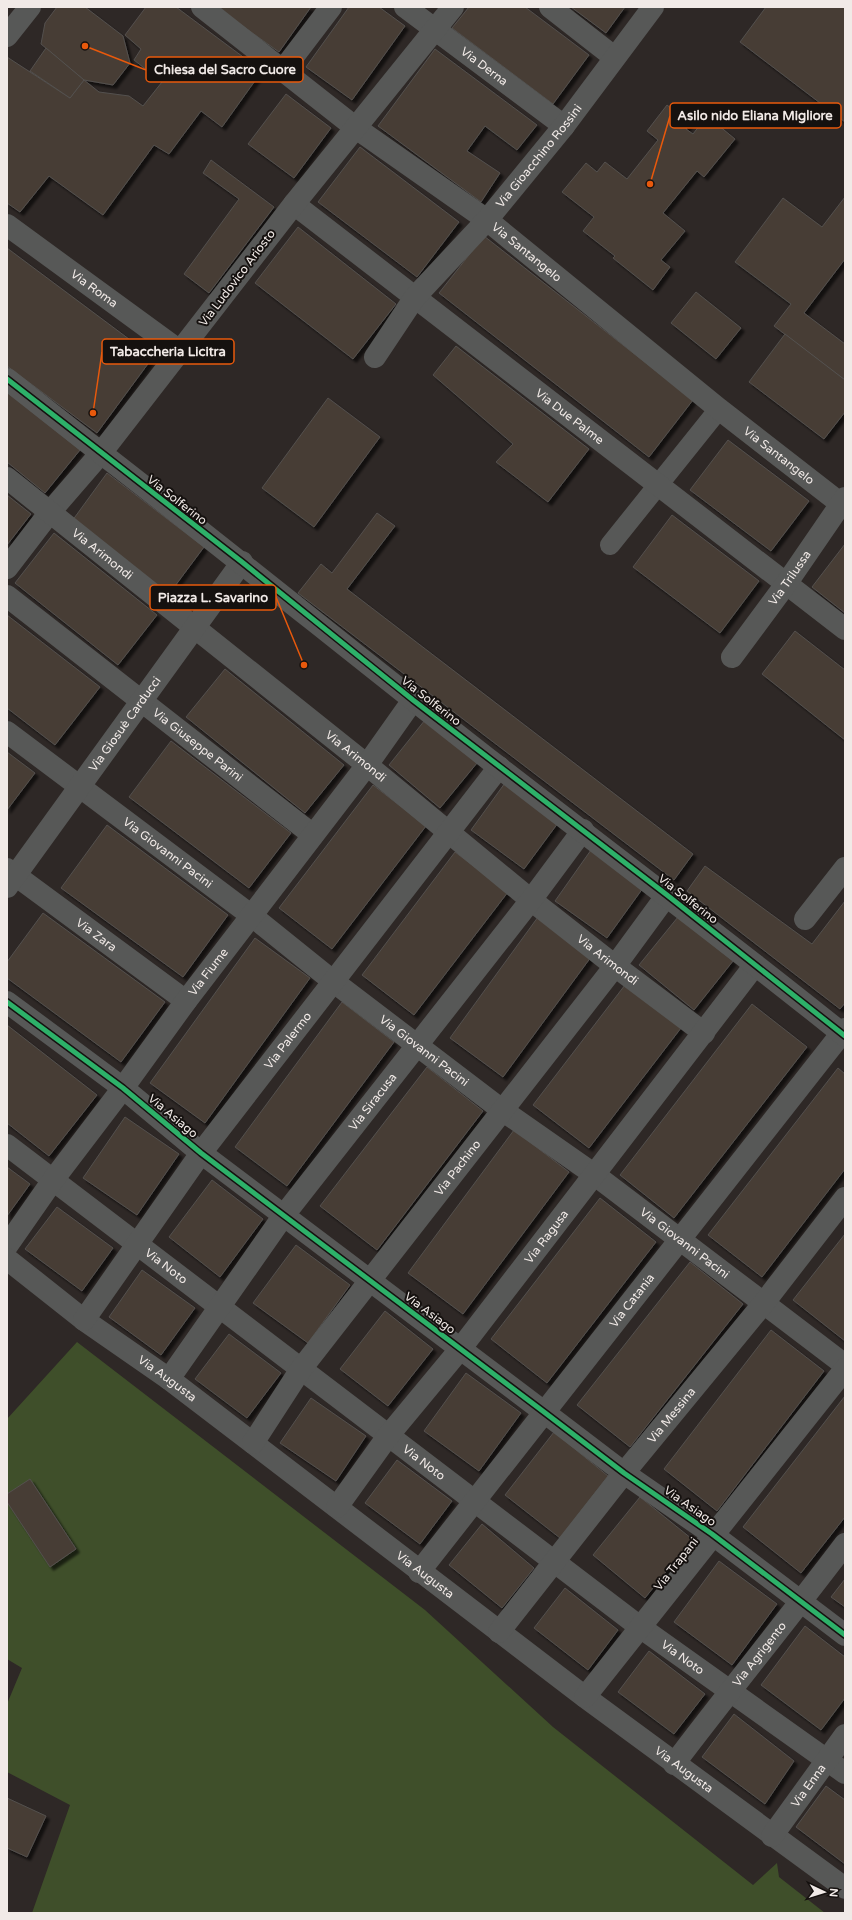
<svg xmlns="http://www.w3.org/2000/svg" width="852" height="1920" font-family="'Varela Round',sans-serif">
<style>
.green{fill:#3f4f2a}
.building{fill:#463e35;stroke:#54504e;filter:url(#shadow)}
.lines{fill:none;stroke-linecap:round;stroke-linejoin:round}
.service{stroke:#575857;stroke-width:20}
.minor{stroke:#575857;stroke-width:22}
.tertiary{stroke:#575857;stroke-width:22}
.cycleway-casing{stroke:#15110f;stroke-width:8}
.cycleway{stroke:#2db169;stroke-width:5}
.labels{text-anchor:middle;stroke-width:4;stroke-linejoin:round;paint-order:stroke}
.street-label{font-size:12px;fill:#f1eae7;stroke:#15110f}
.leader{fill:none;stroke:#e8590c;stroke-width:1.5}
.callout-dot{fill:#e8590c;stroke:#15110f;stroke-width:1.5}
.callout{fill:#15110f;stroke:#e8590c;stroke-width:1.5}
.callout-label{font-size:13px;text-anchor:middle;font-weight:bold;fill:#f1eae7}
</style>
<defs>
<filter id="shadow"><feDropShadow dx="3.5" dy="3.5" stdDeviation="1" flood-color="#0009"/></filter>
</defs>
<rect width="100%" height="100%" fill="#2e2826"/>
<path class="green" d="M77,1342L425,1610L553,1727L753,1885L777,1863L779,1877L825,1913H32L70,1805L7,1772V1704L22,1668L7,1659V1419Z"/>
<g class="building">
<path d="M57,7H85L123,36L130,63L113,85L84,80L41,44L45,23Z"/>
<path d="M146,7H176L262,71L222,127L201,111L169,154L154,145L103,215L49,176L20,212L7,203V57L70,98L84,80L99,92L129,96L143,106L162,82L134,60L141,49L125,35Z"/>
<path d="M216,7H311L279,52Z"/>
<path d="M349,7H379L405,26L352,100L306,67Z"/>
<path d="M469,7H525L589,55L553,104L452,28Z"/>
<path d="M571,7H625L606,33Z"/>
<path d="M766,7H845V122L740,42Z"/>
<path d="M46,48L84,80L70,98L30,71Z"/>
<path d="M435,49L537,125L517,150L485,126L467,151L500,173L481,202L378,126Z"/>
<path d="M286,94L331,128L294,178L248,144Z"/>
<path d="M667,105L690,123L686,129L693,134L707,116L735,139L704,177L697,171L663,213L685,231L661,260L670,267L653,290L613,258L615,256L583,231L594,217L562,192L586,163L597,172L605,162L627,179L658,140L647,131Z"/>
<path d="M360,147L459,222L417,277L318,202Z"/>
<path d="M211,160L274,207L209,293L184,274L239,199L203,173Z"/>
<path d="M845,197V259L804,313L845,344V380L774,326L791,304L735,262L783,198L822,227Z"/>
<path d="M298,227L396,304L353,359L255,283Z"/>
<path d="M484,236L693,400L649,457L439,293Z"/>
<path d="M7,248L153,357L97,433L7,366Z"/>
<path d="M696,292L741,328L716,359L671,323Z"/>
<path d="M785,334L845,380V412L824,439L749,382Z"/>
<path d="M456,346L589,449L548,502L496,462L513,444L433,375Z"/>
<path d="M7,392L80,450L45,493L7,462Z"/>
<path d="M328,398L380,437L314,527L262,488Z"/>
<path d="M728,440L809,501L771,551L690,490Z"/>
<path d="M107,473L204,547L169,594L72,521Z"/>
<path d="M7,495L31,514L7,545Z"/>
<path d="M377,513L395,526L347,589L693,854L674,880L298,593L321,564L332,573Z"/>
<path d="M672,515L759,581L720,633L633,567Z"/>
<path d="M54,533L157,615L118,665L15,583Z"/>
<path d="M845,544V613L812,587Z"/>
<path d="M7,615L100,687L55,745L7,708Z"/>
<path d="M795,631L845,670V740L762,674Z"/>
<path d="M225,669L344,765L305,813L186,717Z"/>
<path d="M425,720L477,763L440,808L389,765Z"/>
<path d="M171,741L291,833L249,888L129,797Z"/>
<path d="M7,752L35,773L7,810Z"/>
<path d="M505,783L558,823L524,869L471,830Z"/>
<path d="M373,785L426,826L332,949L279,908Z"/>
<path d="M107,825L228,915L183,977L61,888Z"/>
<path d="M591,850L643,888L607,938L555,901Z"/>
<path d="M455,852L508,892L414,1015L362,975Z"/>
<path d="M705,866L812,944L845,901V1003L840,1009L687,891Z"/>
<path d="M43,913L165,1002L121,1062L7,978V962Z"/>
<path d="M538,917L591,957L503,1077L450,1038Z"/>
<path d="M678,917L733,961L694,1010L639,965Z"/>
<path d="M255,938L310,978L205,1123L150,1083Z"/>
<path d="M625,985L681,1028L589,1148L533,1105Z"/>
<path d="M342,1002L394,1042L287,1186L235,1147Z"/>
<path d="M752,1004L807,1047L674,1218L620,1175Z"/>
<path d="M7,1025L97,1095L49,1156L7,1123Z"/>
<path d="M427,1067L483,1111L377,1250L320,1206Z"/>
<path d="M838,1068L845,1074V1169L762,1277L708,1235Z"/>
<path d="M125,1117L179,1154L137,1215L83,1178Z"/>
<path d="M514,1130L569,1172L463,1314L408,1273Z"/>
<path d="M7,1167L30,1184L7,1216Z"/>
<path d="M212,1180L263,1219L220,1277L169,1237Z"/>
<path d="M600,1198L656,1242L547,1383L491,1339Z"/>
<path d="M57,1207L113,1248L82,1291L25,1249Z"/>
<path d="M845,1234V1341L793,1300Z"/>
<path d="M296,1245L350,1285L308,1343L253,1303Z"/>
<path d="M690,1262L743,1304L630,1447L577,1405Z"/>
<path d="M142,1270L195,1308L161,1355L109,1317Z"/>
<path d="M385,1311L433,1349L388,1406L340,1369Z"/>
<path d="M771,1330L824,1371L717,1511L664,1469Z"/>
<path d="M229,1334L281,1373L247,1418L195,1379Z"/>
<path d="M466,1373L521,1413L479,1471L424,1431Z"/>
<path d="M845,1396V1517L801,1573L743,1527Z"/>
<path d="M311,1398L366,1436L336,1481L280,1443Z"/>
<path d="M554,1432L608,1476L560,1538L505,1495Z"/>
<path d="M397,1460L452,1501L420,1544L365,1503Z"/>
<path d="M30,1479L76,1549L50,1567L7,1502V1494Z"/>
<path d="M640,1497L692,1539L645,1598L593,1555Z"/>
<path d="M482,1524L534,1568L502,1608L449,1565Z"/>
<path d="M719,1561L777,1604L732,1665L674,1622Z"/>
<path d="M845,1579V1607L831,1597Z"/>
<path d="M565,1588L618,1630L588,1670L534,1628Z"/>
<path d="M805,1626L845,1657V1698L821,1730L761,1685Z"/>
<path d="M649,1651L705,1694L674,1734L618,1692Z"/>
<path d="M734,1714L794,1761L765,1804L702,1757Z"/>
<path d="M826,1786L845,1800V1864L796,1827Z"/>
<path d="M7,1798L46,1816L27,1857L7,1848Z"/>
</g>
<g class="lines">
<path class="service" d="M610,545L719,409"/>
<g class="minor">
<path id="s1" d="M202,7L356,128L487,220L719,409L845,507"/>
<path id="s2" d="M405,7L564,126"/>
<path d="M550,7L614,57"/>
<path d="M7,36L30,7"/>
<path d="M283,70L331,7"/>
<path id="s3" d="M294,204L845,629"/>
<path id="s4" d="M7,225L181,352"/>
<path id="s5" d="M375,357L415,297L487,220L564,126L653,7"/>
<path d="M7,379L101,453L50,512L7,568"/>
<path id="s6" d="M7,478L367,765L531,900L615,966L704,1033"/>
<path id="s7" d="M7,596L313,835"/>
<path id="s8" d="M732,657L786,584L845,498"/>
<path id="s9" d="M7,732L252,916L334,982L502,1110L595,1175L845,1365"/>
<path id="s10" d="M7,869L186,1001"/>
<path id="s11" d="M7,887L242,562"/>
<path d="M805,919L845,868"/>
<path d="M7,1002L123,1088L201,1153L544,1412L624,1473L712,1534L845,1635"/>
<path id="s12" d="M7,1145L640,1627L845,1773"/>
<path id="s13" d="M7,1246L53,1180L123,1088L186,1001L367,765L413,700"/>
<path id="s14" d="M7,1259L84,1320L169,1379L585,1697L845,1888"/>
<path id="s15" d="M84,1320L201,1153L499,767"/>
<path id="s16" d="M169,1379L284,1215L531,900L583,830"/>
<path id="s17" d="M253,1443L301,1369L615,966L667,895"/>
<path id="s18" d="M337,1507L388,1436L461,1348L755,965"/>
<path id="s19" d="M419,1572L845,1029"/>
<path id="s20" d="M499,1632L624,1473L763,1304L845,1198"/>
<path d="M585,1697L845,1369"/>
<path id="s21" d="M674,1764C730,1690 789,1618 845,1544"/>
<path id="s22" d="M772,1836L845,1735"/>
</g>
<path class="tertiary" d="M453,7L294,204L101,453C234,556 364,662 496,765C612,855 730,943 845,1036"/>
<defs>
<g id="cycleway">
<path d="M7,379L242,562L413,700L667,895L845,1036"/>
<path d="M7,1002L123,1088L201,1153L544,1412L624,1473L712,1534L845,1635"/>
</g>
</defs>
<use href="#cycleway" class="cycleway-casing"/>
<use href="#cycleway" class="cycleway"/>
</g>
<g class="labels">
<g class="street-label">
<text dy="4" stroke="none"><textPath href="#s2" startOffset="99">Via Derna</textPath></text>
<text dy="4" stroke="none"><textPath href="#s5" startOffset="260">Via Gioacchino Rossini</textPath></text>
<text dy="4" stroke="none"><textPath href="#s1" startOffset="407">Via Santangelo</textPath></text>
<text transform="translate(237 278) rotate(-53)" y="4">Via Ludovico Ariosto</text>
<text dy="4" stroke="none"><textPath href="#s4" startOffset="108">Via Roma</textPath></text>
<text dy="4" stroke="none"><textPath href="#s3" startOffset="348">Via Due Palme</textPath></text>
<text dy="4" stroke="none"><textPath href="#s1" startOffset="731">Via Santangelo</textPath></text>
<text transform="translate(177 500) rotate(38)" y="4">Via Solferino</text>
<text dy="4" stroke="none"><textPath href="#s6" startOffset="122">Via Arimondi</textPath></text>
<text dy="4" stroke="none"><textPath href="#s8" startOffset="98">Via Trilussa</textPath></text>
<text transform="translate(431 701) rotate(38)" y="4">Via Solferino</text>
<text dy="4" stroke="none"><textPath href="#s11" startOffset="201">Via Giosuè Carducci</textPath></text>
<text dy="4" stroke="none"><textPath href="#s7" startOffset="242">Via Giuseppe Parini</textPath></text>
<text dy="4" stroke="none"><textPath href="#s6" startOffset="446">Via Arimondi</textPath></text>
<text dy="4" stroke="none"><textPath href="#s9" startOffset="201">Via Giovanni Pacini</textPath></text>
<text transform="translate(688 899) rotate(38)" y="4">Via Solferino</text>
<text dy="4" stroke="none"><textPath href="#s10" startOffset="111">Via Zara</textPath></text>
<text dy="4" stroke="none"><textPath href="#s6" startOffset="770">Via Arimondi</textPath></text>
<text dy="4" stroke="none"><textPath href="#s13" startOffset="340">Via Fiume</textPath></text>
<text dy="4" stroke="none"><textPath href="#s15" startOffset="346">Via Palermo</textPath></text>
<text dy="4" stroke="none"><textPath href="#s9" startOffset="525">Via Giovanni Pacini</textPath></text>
<text dy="4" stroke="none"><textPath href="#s16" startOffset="344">Via Siracusa</textPath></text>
<text transform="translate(173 1116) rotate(40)" y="4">Via Asiago</text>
<text dy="4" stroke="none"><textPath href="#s17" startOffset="343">Via Pachino</textPath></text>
<text dy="4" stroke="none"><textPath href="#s18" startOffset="342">Via Ragusa</textPath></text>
<text dy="4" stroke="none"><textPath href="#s9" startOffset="849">Via Giovanni Pacini</textPath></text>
<text dy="4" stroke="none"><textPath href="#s12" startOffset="200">Via Noto</textPath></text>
<text dy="4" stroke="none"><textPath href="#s19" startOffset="345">Via Catania</textPath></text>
<text transform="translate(430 1313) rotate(37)" y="4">Via Asiago</text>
<text dy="4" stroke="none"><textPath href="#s14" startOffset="200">Via Augusta</textPath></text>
<text dy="4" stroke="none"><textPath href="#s20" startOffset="277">Via Messina</textPath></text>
<text dy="4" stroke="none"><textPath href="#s12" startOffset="524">Via Noto</textPath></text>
<text transform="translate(690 1506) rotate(35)" y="4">Via Asiago</text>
<text transform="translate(676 1564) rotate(-52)" y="4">Via Trapani</text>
<text dy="4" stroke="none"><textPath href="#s14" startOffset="524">Via Augusta</textPath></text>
<text dy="4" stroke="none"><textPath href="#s21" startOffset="139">Via Agrigento</textPath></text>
<text dy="4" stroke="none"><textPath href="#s12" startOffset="848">Via Noto</textPath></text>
<text dy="4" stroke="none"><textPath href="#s14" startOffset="848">Via Augusta</textPath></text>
<text dy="4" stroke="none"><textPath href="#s22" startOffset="62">Via Enna</textPath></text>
</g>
</g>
<path class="leader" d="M85 46L146 70M650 184L670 116M93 413L102 352M304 665L276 597"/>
<g class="callout-dot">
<circle cx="85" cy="46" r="4"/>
<circle cx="650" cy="184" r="4"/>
<circle cx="93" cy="413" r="4"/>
<circle cx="304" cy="665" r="4"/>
</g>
<g class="callout">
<rect x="146" y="57" width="157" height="25" rx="4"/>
<rect x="670" y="103" width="171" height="25" rx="4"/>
<rect x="102" y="339" width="132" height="25" rx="4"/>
<rect x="150" y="585" width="126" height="25" rx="4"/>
</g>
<g class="callout-label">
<text x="225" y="74">Chiesa del Sacro Cuore</text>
<text x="755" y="120">Asilo nido Eliana Migliore</text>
<text x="168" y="356">Tabaccheria Licitra</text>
<text x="213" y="602">Piazza L. Savarino</text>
</g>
<rect width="852" height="1920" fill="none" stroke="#f1eae7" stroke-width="16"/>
<g transform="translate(824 1892) rotate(94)" stroke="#15110f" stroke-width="3" paint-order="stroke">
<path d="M0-3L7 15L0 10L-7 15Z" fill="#f1eae7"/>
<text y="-6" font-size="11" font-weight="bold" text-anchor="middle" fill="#f1eae7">N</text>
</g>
</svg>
